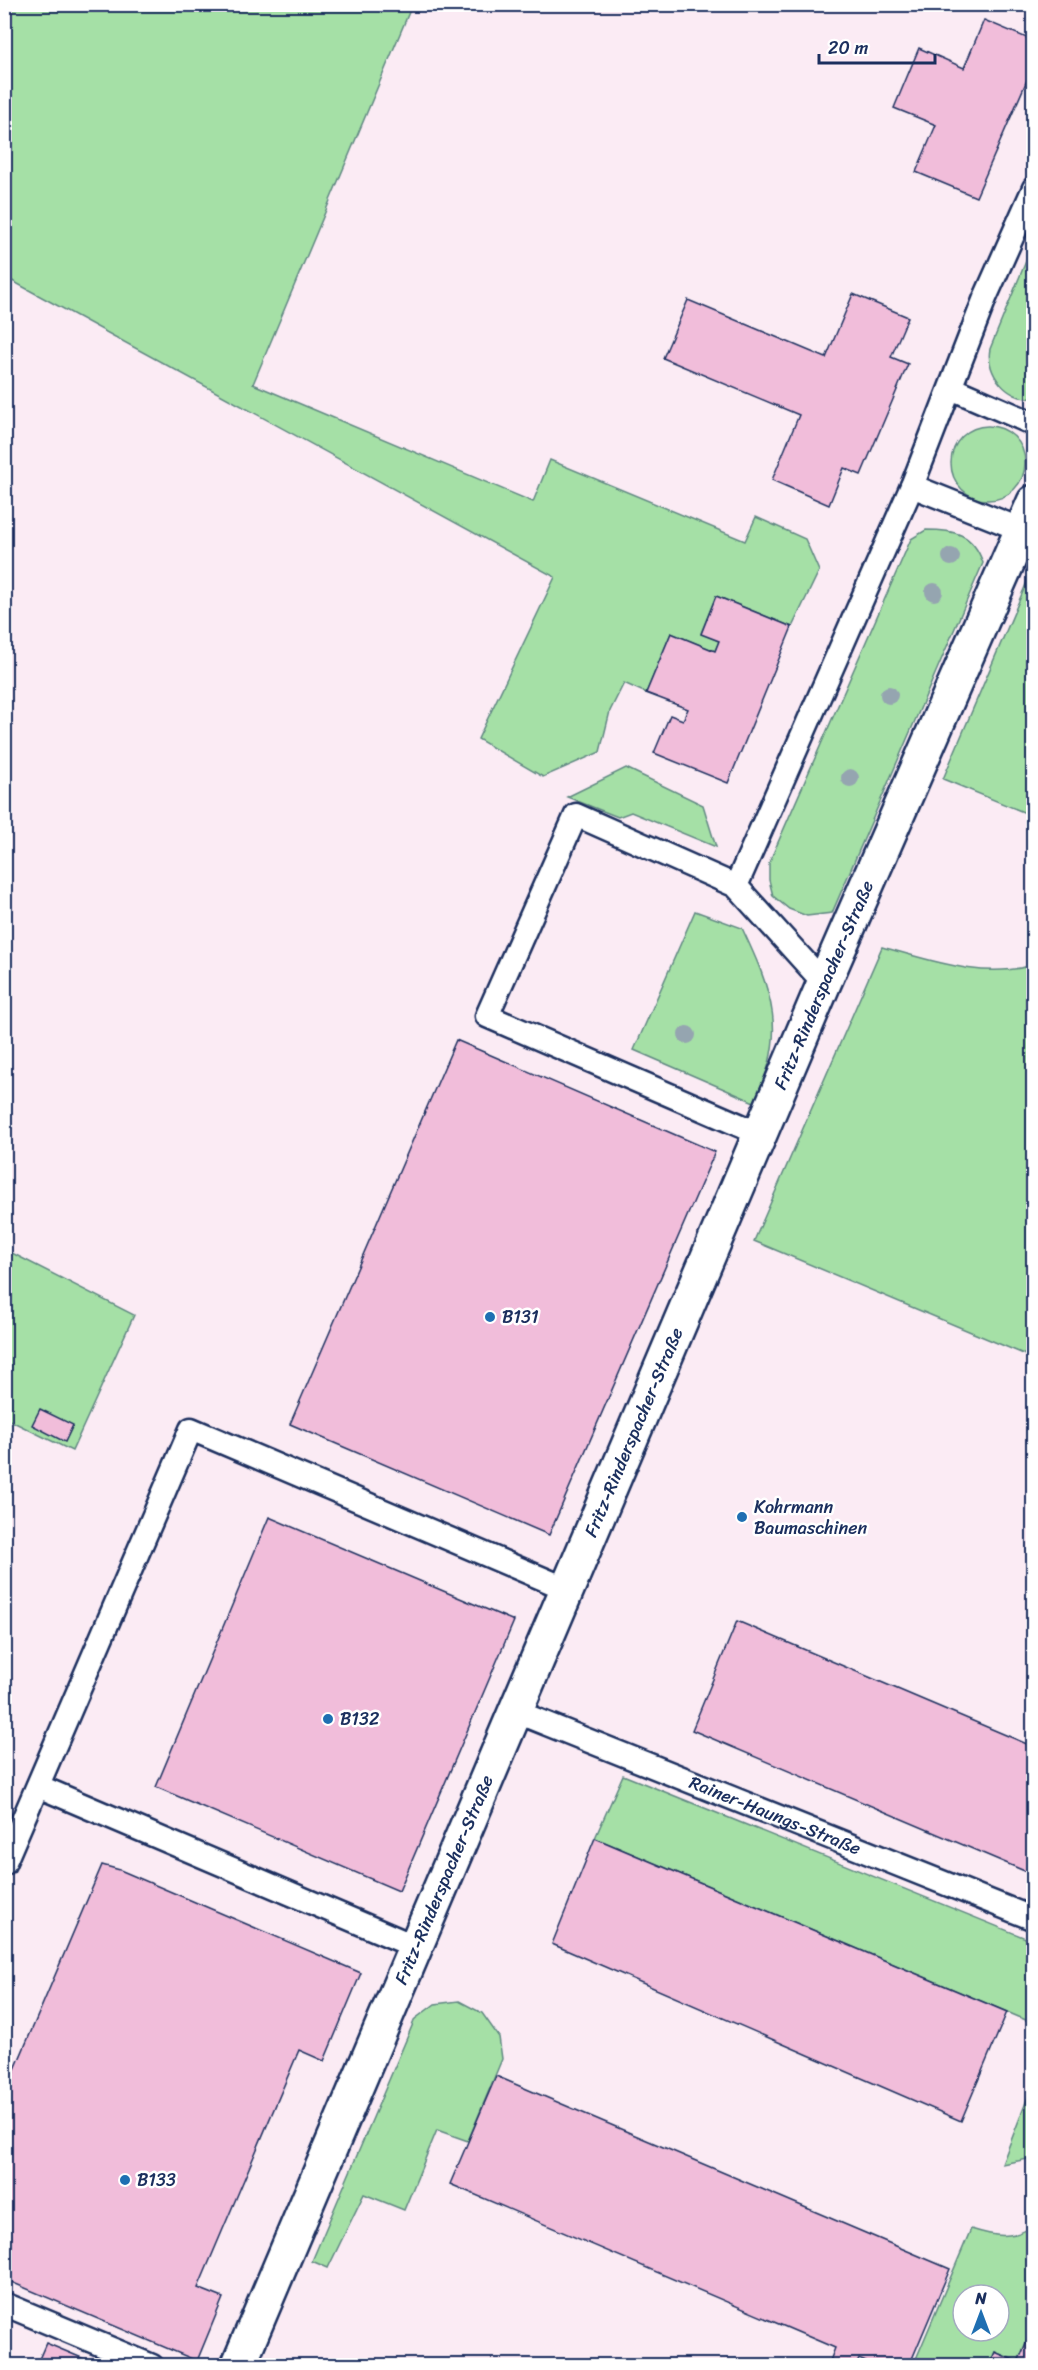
<svg xmlns="http://www.w3.org/2000/svg" width="1038" height="2370" font-family="Sriracha,sans-serif">
<style>
.built{fill:#fbebf4;fill-rule:evenodd}
.green{fill:#a5e0a6;stroke:#608882;stroke-width:1.5;fill-rule:evenodd}
.building{fill:#f1bdda;stroke:#1b2f5e;stroke-width:1.5}
.lines{fill:none;stroke-linecap:round;stroke-linejoin:round}
.service-casing{stroke:#1b2f5e;stroke-width:27}
.minor-casing{stroke:#1b2f5e;stroke-width:38}
.service{stroke:#fff;stroke-width:22}
.minor{stroke:#fff;stroke-width:33}
.tree{fill:#95a5b0}
.poi-dot{fill:#1f6fb2;stroke:#fff;stroke-width:2}
.labels{text-anchor:middle;stroke-width:5;stroke-linejoin:round;paint-order:stroke}
.street-label{font-size:18px;fill:#1b2f5e;stroke:#fff}
.poi-label{font-size:18px;fill:#1b2f5e;stroke:#fff;text-anchor:start}
</style>
<rect width="100%" height="100%" fill="#fff"/>
<filter id="ink" filterUnits="userSpaceOnUse"><feTurbulence type="fractalNoise" baseFrequency=".0167" numOctaves="2"/><feDisplacementMap in="SourceGraphic" scale="12" xChannelSelector="R" yChannelSelector="G"/><feConvolveMatrix kernelMatrix="1 2 1 2 8 2 1 2 1" color-interpolation-filters="sRGB"/></filter>
<g filter="url(#ink)">
<path class="built" d="M5,5H1033V2365H5ZM963,2295H999V2331H963Z"/>
<g class="green">
<path d="M4,5H412L253,384L533,502L550,460L745,541L756,517L805,539L819,571L792,627L716,596L701,633L719,641L715,651L671,633L646,693L624,683L610,711L600,752L543,777L478,739L555,577L5,277Z"/>
<path d="M1033,244V398C1008,401 985,373 990,349Z"/>
<circle cx="988" cy="463" r="37"/>
<path d="M926,530C954,530 973,533 983,563L832,913L807,916L789,909L773,896L769,880V863L911,539Z"/>
<path d="M1033,568L1034,816H1033L943,779Z"/>
<path d="M626,768L703,805L716,847L631,812L618,817L567,797Z"/>
<path d="M695,911L742,928C772,992 789,1034 754,1102L634,1050Z"/>
<path d="M882,947C931,960 983,980 1033,965V1358L754,1241Z"/>
<path d="M4,1249L134,1315L72,1451L5,1418Z"/>
<path d="M623,1775L1033,1941V2023L595,1838Z"/>
<path d="M459,2001L482,2013L499,2037L502,2059L468,2141L437,2130L404,2210L364,2194L328,2268L312,2261L415,2019L435,2004Z"/>
<path d="M1033,2084V2158L1002,2164Z"/>
<path d="M1033,2226V2325L1018,2362L995,2352L989,2365L913,2366L971,2229C993,2236 1013,2240 1033,2226ZM963,2295H999V2331H963Z"/>
</g>
<g class="building">
<path d="M984,20L1034,41V64L976,197L916,172L936,125L894,108L919,48L964,68Z"/>
<path d="M853,294L908,317L891,357L908,364L861,475L844,468L829,505L772,480L799,415L663,358L688,300L826,358Z"/>
<path d="M716,596L792,627L728,783L654,753L670,715L683,720L688,709L646,693L671,633L715,651L719,641L701,634Z"/>
<path d="M456,1040L715,1152L549,1535L290,1424Z"/>
<path d="M40,1409L73,1425L65,1442L32,1425Z"/>
<path d="M269,1517L514,1621L399,1891L156,1787Z"/>
<path d="M737,1621L1034,1747V1875L692,1730Z"/>
<path d="M595,1838L1007,2012L961,2121L552,1944Z"/>
<path d="M102,1865L120,1870L361,1973L324,2061L299,2050L198,2288L223,2298L197,2361L4,2279V2095Z"/>
<path d="M496,2076L950,2269L909,2366H875L859,2359L856,2366H828L835,2348L450,2184Z"/>
<path d="M1034,2325V2366H989L995,2352L1018,2362Z"/>
<path d="M46,2343L101,2366H36Z"/>
</g>
<g class="lines">
<defs>
<g id="service">
<path d="M951,388L1034,424"/>
<path d="M1022,530L912,486L985,298L1034,188"/>
<path d="M736,886L912,486"/>
<path d="M760,1134L487,1016L576,815L736,886L824,983"/>
<path id="s1" d="M517,1712L1034,1919"/>
<path d="M38,1786L416,1947"/>
<path d="M4,1864L191,1429L567,1589"/>
<path d="M4,2304L152,2366"/>
</g>
<g id="minor">
<path id="s2" d="M238,2366L824,983L1034,502"/>
</g>
</defs>
<use href="#service" class="service-casing"/>
<use href="#minor" class="minor-casing"/>
<use href="#service" class="service"/>
<use href="#minor" class="minor"/>
</g>
<g class="tree">
<circle cx="951" cy="557" r="9"/>
<circle cx="934" cy="592" r="9"/>
<circle cx="889" cy="695" r="9"/>
<circle cx="850" cy="778" r="9"/>
<circle cx="687" cy="1035" r="9"/>
</g>
</g>
<g class="poi-dot">
<circle cx="490" cy="1317" r="6"/>
<circle cx="742" cy="1517" r="6"/>
<circle cx="328" cy="1719" r="6"/>
<circle cx="125" cy="2180" r="6"/>
</g>
<g class="labels">
<g class="street-label">
<text dy="6" stroke="none"><textPath href="#s2" startOffset="1500">Fritz-Rinderspacher-Straße</textPath></text>
<text dy="6" stroke="none"><textPath href="#s2" startOffset="1014">Fritz-Rinderspacher-Straße</textPath></text>
<text dy="6" stroke="none"><textPath href="#s1" startOffset="278">Rainer-Haungs-Straße</textPath></text>
<text dy="6" stroke="none"><textPath href="#s2" startOffset="528">Fritz-Rinderspacher-Straße</textPath></text>
</g>
<g class="poi-label">
<text x="502" y="1323">B131</text>
<text x="754" y="1513">Kohrmann<tspan x="754" dy="21">Baumaschinen</tspan></text>
<text x="340" y="1725">B132</text>
<text x="137" y="2186">B133</text>
</g>
</g>
<rect width="1038" height="2370" fill="none" stroke="#fff" stroke-width="24"/>
<rect x="12" y="12" width="1014" height="2346" fill="none" stroke="#1b2f5e" stroke-width="2" filter="url(#ink)"/>
<g transform="translate(981 2313)"><circle r="28" fill="#ffffff" stroke="#a4acbf" stroke-width="1.5"/>
<path d="M0-4.5L10 22L0 15L-10 22Z" fill="#1f6fb2"/>
<text y="-9" font-size="16" font-weight="bold" text-anchor="middle" fill="#1b2f5e">N</text>
</g>
<path d="M819 54v9h116v-9" fill="none" stroke="#1b2f5e" stroke-width="3"/>
<text x="828" y="54" font-size="18" fill="#1b2f5e" stroke="#ffffff" stroke-width="4.5" paint-order="stroke">20 m</text>
</svg>
